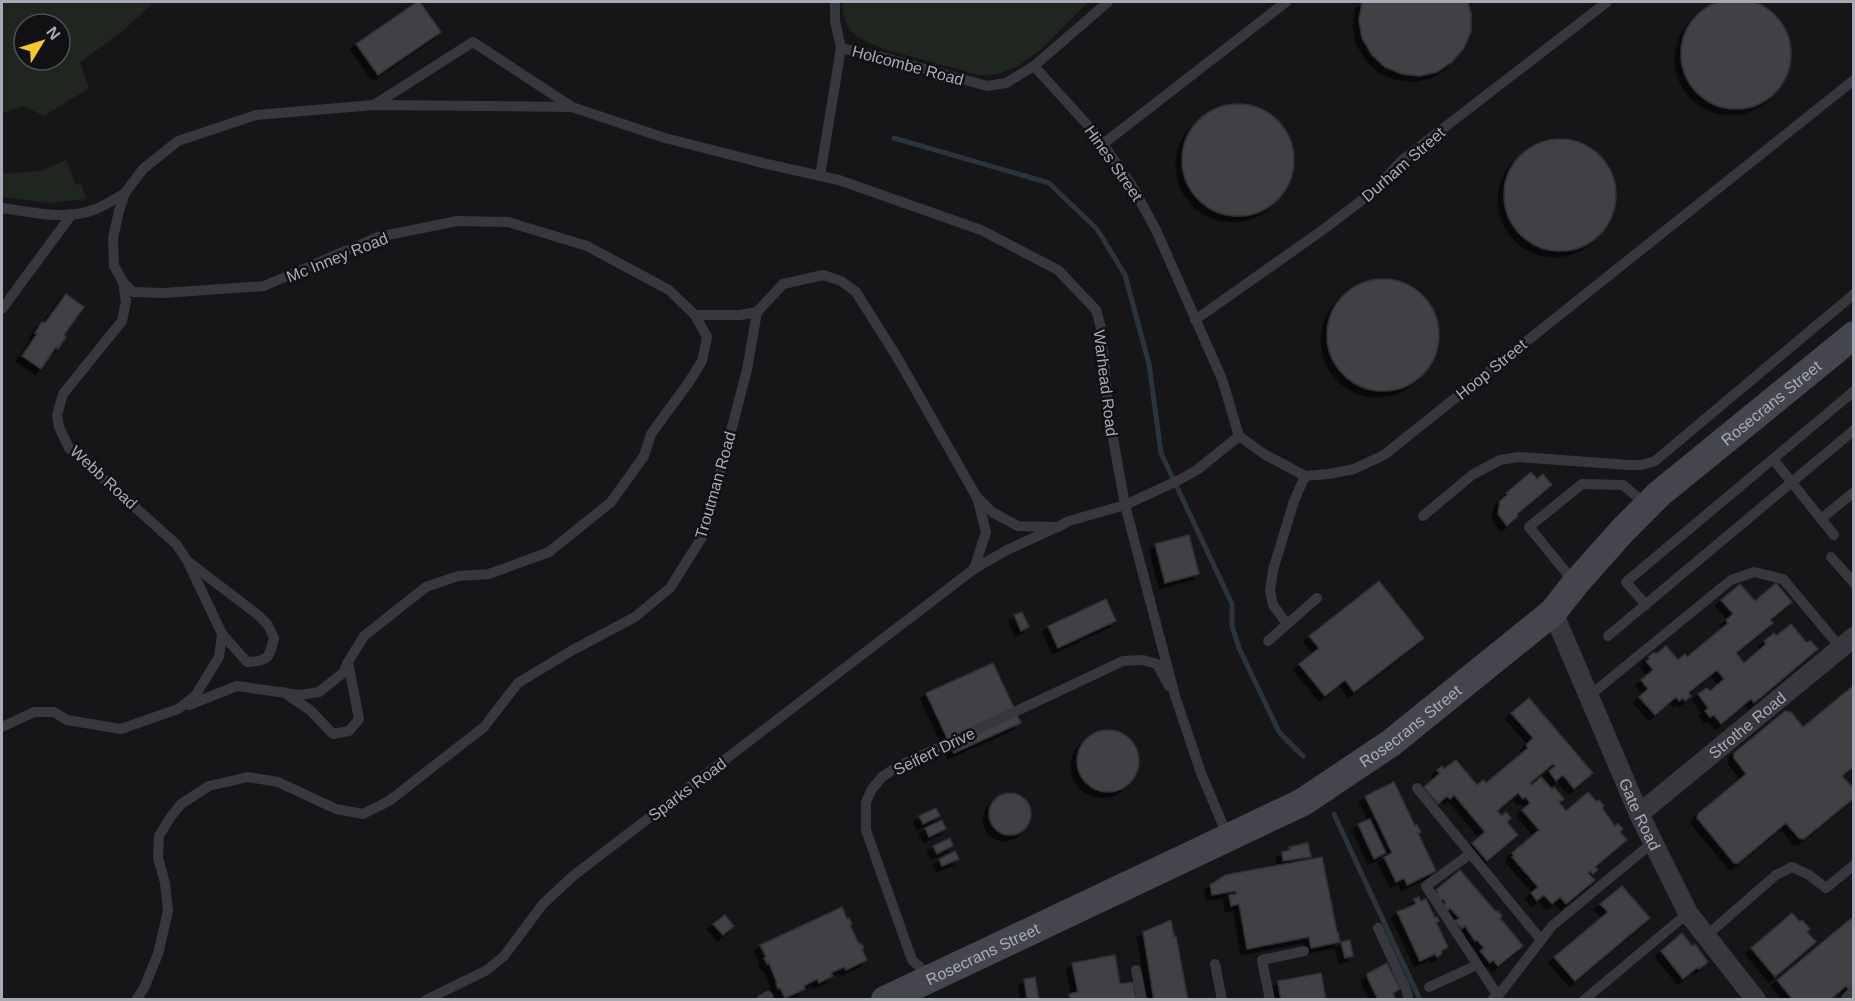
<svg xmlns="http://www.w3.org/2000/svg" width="1855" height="1001" font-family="Arial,sans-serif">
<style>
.green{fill:#1e261f;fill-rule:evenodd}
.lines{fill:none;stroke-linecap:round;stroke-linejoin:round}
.stream{stroke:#2b333c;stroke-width:5}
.building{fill:#404045;stroke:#303034;stroke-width:1.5;filter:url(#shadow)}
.lane{stroke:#37373d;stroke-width:10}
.street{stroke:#37373d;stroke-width:20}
.secondary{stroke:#45464d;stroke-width:28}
.labels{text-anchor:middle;stroke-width:5;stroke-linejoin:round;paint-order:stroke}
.street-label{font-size:16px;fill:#a7abb8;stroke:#111113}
</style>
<defs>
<filter id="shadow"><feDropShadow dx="-5.5" dy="5.5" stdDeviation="0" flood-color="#0009"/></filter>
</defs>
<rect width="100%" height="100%" fill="#161618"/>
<g class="green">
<path d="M2,2H154L125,29L80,62L89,88L44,116L24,106L2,113ZM24,24H60V60H24Z"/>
<path d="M843,2H1088L1044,47L1017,67L998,74L979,75L883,49L859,38L849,29L843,13Z"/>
<path d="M66,160L76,185L81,183L86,199L50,203L2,197V174L40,171Z"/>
</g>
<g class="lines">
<g class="stream">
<path d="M894,138L1049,183L1097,229L1125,275L1149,364L1161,453L1232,604V626L1239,648L1279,732L1303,756"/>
<path d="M1334,814L1420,1000"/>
</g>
</g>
<g class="building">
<circle cx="1736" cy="54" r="55"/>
<path d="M417,2H420L441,32L378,75L356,44Z"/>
<path d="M1362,2H1468L1471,13V31L1464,48L1452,62L1437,72L1420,76L1402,74L1385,67L1372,55L1362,38L1359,20Z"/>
<circle cx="1238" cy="160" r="56"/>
<circle cx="1560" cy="195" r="56"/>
<circle cx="1383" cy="335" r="56"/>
<path d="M66,294L84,307L64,335L66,337L58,349L56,347L41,369L22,356L37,334L35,333L42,322L45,323Z"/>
<path d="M1531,472L1537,479L1543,474L1552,485L1517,514L1518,516L1507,526L1498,514L1500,501L1508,494L1506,493Z"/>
<path d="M1189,535L1199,574L1165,583L1155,544Z"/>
<path d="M1379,581L1424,638L1354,692L1345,680L1325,696L1299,664L1319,648L1309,636Z"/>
<path d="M1776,583L1792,602L1770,620L1773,623L1736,653L1744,663L1766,644L1764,641L1774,633L1776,636L1791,624L1806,642L1811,641L1818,649L1754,703L1751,699L1721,724L1714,715L1710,717L1705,711L1708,708L1698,694L1707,688L1710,691L1724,679L1717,670L1688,693L1691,696L1685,701L1683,698L1679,701L1676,697L1655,715L1639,697L1648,689L1641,680L1653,670L1646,661L1650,659L1648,657L1654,652L1656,654L1666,646L1678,660L1685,654L1687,657L1728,623L1726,620L1733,614L1721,600L1740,584L1755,601Z"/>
<path d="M1106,599L1116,621L1058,648L1048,626Z"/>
<path d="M1022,612L1029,627L1021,631L1014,615Z"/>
<path d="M993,663L1021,723L954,753L926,693Z"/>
<path d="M1853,686L1854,766L1842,776L1854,789V798L1804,839L1799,838L1786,823L1738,863H1734L1697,818L1698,814L1746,774L1734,758V753L1785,711L1791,712L1803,727Z"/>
<path d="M1529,698L1593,773L1574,789L1563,775L1556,781L1549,771L1555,766L1553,764L1530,783L1532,785L1541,777L1552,789L1554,787L1564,799L1559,802L1566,811L1588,792L1597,802L1599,800L1604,806L1602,808L1615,826L1618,823L1623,829L1620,832L1627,840L1595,867L1598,870L1593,874L1590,871L1588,873L1595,880L1566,904L1560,897L1552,904L1544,895L1537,901L1531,893L1538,887L1512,857L1514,856L1512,853L1539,830L1522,810L1530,803L1526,797L1523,799L1518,793L1497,811L1502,816L1506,812L1511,818L1507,822L1518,835L1487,861L1472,843L1485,832L1454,795L1450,799L1447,796L1438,804L1424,787L1440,773L1437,770L1442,766L1444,769L1456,760L1477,785L1483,780L1486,783L1528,748L1526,745L1533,738L1511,713Z"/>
<circle cx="1108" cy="761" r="31"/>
<path d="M1394,782L1415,826L1417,825L1421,832L1418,833L1436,871L1407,885L1404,878L1396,882L1384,857L1392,853L1365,796Z"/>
<circle cx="1010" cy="814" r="21"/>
<path d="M936,808L940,816L923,824L919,816Z"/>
<path d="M1370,819L1386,853L1374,859L1358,824Z"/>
<path d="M942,820L946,829L929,837L925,828Z"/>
<path d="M950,838L953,846L937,854L933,846Z"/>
<path d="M1308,843L1311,857L1283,861L1282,852L1290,850L1289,847Z"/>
<path d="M955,851L959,859L942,866L939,859Z"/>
<path d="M1322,857L1337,932H1338L1340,942L1311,948L1309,937L1247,949L1239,904L1231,906L1229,895L1236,894V891L1212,895L1210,885L1225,875Z"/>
<path d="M1460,870L1496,912L1498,911L1502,916L1500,918L1523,946L1498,966L1493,960L1490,963L1480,951L1484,948L1477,940L1475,941L1465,926L1462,929L1455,921L1459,918L1450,908L1448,910L1443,905L1446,903L1443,899L1440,901L1435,895L1438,893L1436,890Z"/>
<path d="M1622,886L1650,918L1575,981L1554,957L1608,912L1600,904Z"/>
<path d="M1419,897L1421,901L1426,899L1435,918L1437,917L1439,921L1436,922L1448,947L1441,951L1442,954L1437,957L1435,954L1420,961L1397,912L1416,904L1414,899Z"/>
<path d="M842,907L847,919L849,918L852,924L850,925L859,944L861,943L864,948L862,949L867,960L846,970L844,967L831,973L833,976L819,983L817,979L804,986L805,989L785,998L780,988L778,989L776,983H777L769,963L767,964L764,958L766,957L760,945Z"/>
<path d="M1792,913L1800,922L1802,920L1810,929L1807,932L1816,942L1775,977L1751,948Z"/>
<path d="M725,915L734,926L723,935L713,924Z"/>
<path d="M1854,916V986L1849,990L1846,986L1830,1000H1793L1777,980Z"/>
<path d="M1171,920L1174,937L1176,936L1188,1000H1154L1143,932Z"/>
<path d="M1682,933L1692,946L1695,944L1708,962L1699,969L1698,967L1683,979L1661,951Z"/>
<path d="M1350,940L1353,956L1345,958L1341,942Z"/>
<path d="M1115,955L1120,984L1133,982L1136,1000H1070L1069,994L1078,992L1072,963Z"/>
<path d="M1387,963L1400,989L1393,993L1395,998L1392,1000H1378L1368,979L1367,974Z"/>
<path d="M1321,973L1326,1000H1281L1278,981Z"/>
<path d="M1035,977L1039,1000H1027L1024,979Z"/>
</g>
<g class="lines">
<g class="lane">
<path d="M835,2V21L841,48L885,58L987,86L1006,83L1034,66L1108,2"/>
<path d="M1034,66L1094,132L1131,184L1156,230L1222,379L1239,436L1264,454L1305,476L1329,474L1354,469L1384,455L1854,80"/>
<path d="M374,105L473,42L572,107"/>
<path d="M1103,144L1286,2"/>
<path d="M820,176L841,48"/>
<path d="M2,208C32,212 66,221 96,209C106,205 116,198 125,193"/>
<path d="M2,309L72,214"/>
<path d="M695,315H740L757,312"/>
<path d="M1195,320L1324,229L1374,191L1401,161L1607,2"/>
<path d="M1773,459L1834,535"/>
<path d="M1423,516L1472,475L1500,460L1519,457L1629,465H1642L1655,461L1854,294"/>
<path d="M1821,519L1854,492"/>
<path d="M1831,557L1854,583"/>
<path d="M190,563L258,615L268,625L274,638C269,658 269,661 247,662L222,634"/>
<path d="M974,569L1007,550L1055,528"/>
<path d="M1574,582L1529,527L1582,484L1623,485L1647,505"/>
<path d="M1646,605L1626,582L1854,391"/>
<path d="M1287,624L1273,605L1270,591L1273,570L1294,501L1305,476"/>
<path d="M1608,636L1854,430"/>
<path d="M1268,641L1317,598"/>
<path d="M283,692L310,710L333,734L349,731L359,719L348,662L364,636L426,587L458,576L489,574L549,552L611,502L644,456L651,434L689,382L702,361L707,337L695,315L669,290L587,246L508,222L457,221L378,237L264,286L164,293L133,292L123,282L114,266L113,238L119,211L125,193L143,169L178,141L256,115L374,105L572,107L665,138L767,164L839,180L981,230L1058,270L1096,310L1101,328L1109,416L1125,505L1175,696L1201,773L1228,837"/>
<path d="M1589,696L1731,580L1754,572L1783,579L1840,647"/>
<path d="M189,705L237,686L300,695L319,692L343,673L348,662"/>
<path d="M2,727L34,712H54L67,720L121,729L178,709L195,696L219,657L222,634L187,560L176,544L69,448L59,427L57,415L63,394L122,321L126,302L123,282"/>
<path d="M1417,788L1541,940"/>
<path d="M1470,854L1426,886L1498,996"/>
<path d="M1378,928L1406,989L1409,1000"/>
<path d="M1706,936L1776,875L1792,867L1809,875L1826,888L1854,865"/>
<path d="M1215,964L1222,1000"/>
<path d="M1136,970L1142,1000"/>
<path d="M931,977L912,960L866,830V802L872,789L882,777L897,767L1123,661L1143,660L1157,664L1169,686"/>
<path d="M1429,987L1477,965"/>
<path d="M136,1000L144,988L158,954L168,911L165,883L158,858L159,836L170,818L181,804L209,786L248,777L278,782L336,809L363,814L389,801L484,727L518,683L571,651L635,617L670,588L704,534L747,370L757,312L783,284L823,275L841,281L856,292L897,357L976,496L992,512L1018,526L1058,527L1069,521L1125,505L1179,480L1197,470L1239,436"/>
<path d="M426,1000L487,970L504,956L543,904L573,876L974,569L986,532L977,497"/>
<path d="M761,1000L768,996"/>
<path d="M1270,1000L1262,960L1304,951"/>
<path d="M1492,1000L1498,996L1552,926L1652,843"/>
<path d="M1584,1000L1688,913"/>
</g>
<g class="street">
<path id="s1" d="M1553,612L1639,814L1688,913L1756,1000"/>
<path id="s2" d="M1639,814L1854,637"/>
<path d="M1851,1000L1854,997"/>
</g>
<path class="secondary" id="s3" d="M885,1000L1303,802L1391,743L1553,612L1575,584L1623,530L1659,494L1854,335"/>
</g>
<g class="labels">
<g class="street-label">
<text transform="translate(908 65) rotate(15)" y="6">Holcombe Road</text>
<text transform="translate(1114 163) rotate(55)" y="6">Hines Street</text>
<text transform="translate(1403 164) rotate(-41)" y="6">Durham Street</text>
<text transform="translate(337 257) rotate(-22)" y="6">Mc Inney Road</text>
<text transform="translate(1491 369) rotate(-39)" y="6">Hoop Street</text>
<text transform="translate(1106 383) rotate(83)" y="6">Warhead Road</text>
<text dy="6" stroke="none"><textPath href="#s3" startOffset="1080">Rosecrans Street</textPath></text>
<text transform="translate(104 477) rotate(43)" y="6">Webb Road</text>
<text transform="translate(715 485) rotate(-74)" y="6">Troutman Road</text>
<text dy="6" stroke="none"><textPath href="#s2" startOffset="140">Strothe Road</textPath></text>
<text dy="6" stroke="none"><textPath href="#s3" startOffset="594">Rosecrans Street</textPath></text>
<text transform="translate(934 751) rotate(-26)" y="6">Seifert Drive</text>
<text transform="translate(687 789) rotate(-37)" y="6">Sparks Road</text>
<text dy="6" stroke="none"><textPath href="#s1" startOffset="220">Gate Road</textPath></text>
<text dy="6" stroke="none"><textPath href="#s3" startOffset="108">Rosecrans Street</textPath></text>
</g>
</g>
<rect width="1855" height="1001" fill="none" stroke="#a7abb8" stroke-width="6"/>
<g transform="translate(42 42) rotate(52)"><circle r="28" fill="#111113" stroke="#4d4f55" stroke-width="1.5"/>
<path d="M0-4.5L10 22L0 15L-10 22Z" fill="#f9c62c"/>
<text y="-9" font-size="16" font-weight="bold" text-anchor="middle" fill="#a7abb8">N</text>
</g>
</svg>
